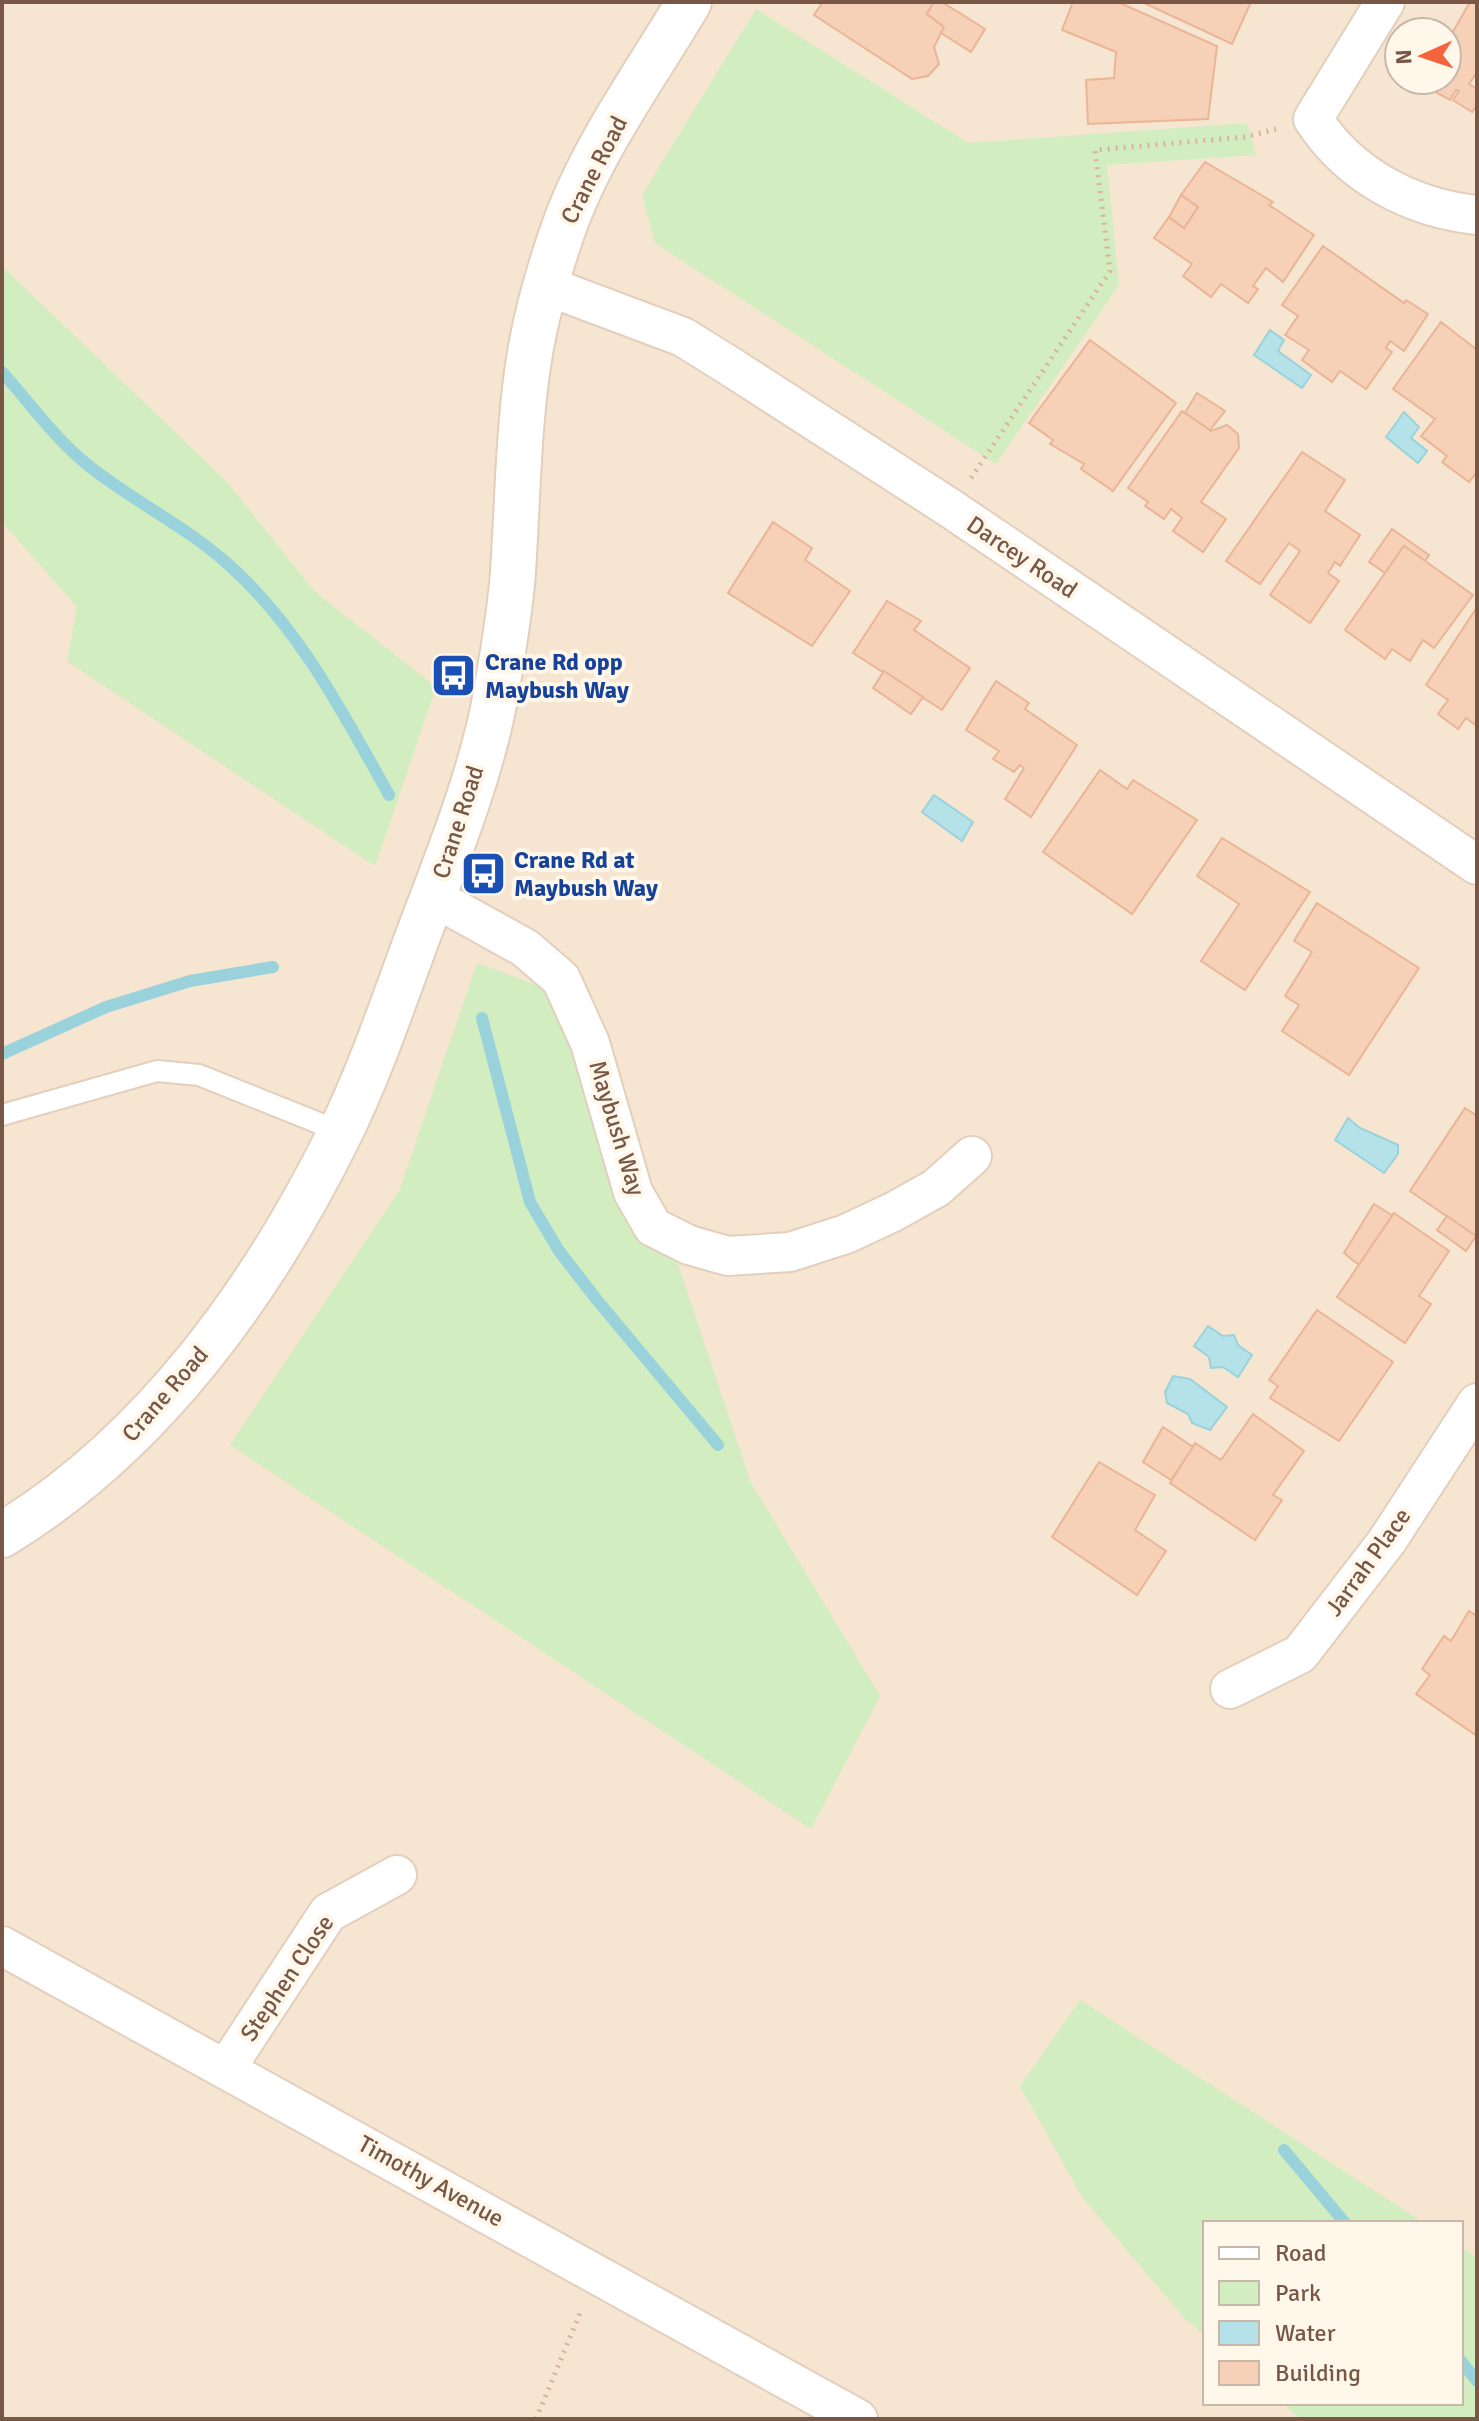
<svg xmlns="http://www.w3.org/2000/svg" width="1479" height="2421" font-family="Signika,sans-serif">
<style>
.residential{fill:#f6e5d0;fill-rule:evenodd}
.green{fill:#d2edbf}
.water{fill:#b5e2e9;stroke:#9ad2dc;stroke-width:2}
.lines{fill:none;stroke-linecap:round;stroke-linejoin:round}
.stream{stroke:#9ad2dc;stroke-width:12}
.building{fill:#f6d0b7;stroke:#eab596;stroke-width:2}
.service-casing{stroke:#e3cfbd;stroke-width:24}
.minor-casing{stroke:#e3cfbd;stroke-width:42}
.tertiary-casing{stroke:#e3cfbd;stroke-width:48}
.path{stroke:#dbb39a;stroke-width:5;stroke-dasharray:2 6;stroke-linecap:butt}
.service{stroke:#fff;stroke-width:20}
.minor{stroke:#fff;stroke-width:38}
.tertiary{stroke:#fff;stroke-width:44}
.labels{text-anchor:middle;stroke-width:8;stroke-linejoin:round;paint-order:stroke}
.street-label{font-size:24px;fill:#785746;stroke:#fff7ea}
.transit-label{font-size:24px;font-weight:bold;fill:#164399;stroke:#fff7ea;text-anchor:start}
</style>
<rect width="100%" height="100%" fill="#fef3e2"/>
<path class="residential" d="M2,2H1477V2419H2ZM1399,32H1447V80H1399ZM1205,2223H1461V2403H1205Z"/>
<g class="green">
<path d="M756,9L968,143L1247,123L1256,155L1107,165L1119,285L996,464L655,243L642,195Z"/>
<path d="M2,266L227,482L314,591L436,687L375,866L67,661L77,607L2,522Z"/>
<path d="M477,963L548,989L606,1141L675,1256L750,1481L880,1696L811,1829L230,1445L399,1191Z"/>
<path d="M1080,2000L1424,2223H1205V2336L1185,2319L1082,2197L1020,2086Z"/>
<path d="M1461,2247L1477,2258V2419H1301L1282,2403H1461Z"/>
</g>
<g class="water">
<path d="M1270,330L1284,340L1278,351L1311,375L1302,388L1254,355Z"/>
<path d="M1404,412L1419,427L1411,438L1427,451L1418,463L1386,437Z"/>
<path d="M934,795L973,822L962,841L922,812Z"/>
<path d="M1348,1118L1360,1128L1398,1145V1154L1384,1173L1335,1140Z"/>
<path d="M1208,1326L1223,1336L1234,1335L1238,1345L1252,1355L1238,1377L1223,1367L1211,1368L1209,1357L1194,1346Z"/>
<path d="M1173,1376L1190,1379L1227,1407L1210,1430L1192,1423L1188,1414L1167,1403L1165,1392Z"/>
</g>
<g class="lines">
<g class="stream">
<path d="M2,372C31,404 55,439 89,466C134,502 186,526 229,565C299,627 344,715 389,795"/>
<path d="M482,1018L530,1202L559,1251L597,1300L718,1445"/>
<path d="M2,1054L106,1007L190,981L273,967"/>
<path d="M1284,2150L1345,2223"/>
<path d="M1461,2361L1477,2381"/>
</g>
</g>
<g class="building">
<path d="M823,2H934L927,14L944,27L934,47L939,64L928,76L912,79L814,15Z"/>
<path d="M934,2H942L985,29L971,52L941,33L944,27L927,14Z"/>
<path d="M1073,2H1118L1217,46L1208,119L1088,124L1086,80L1114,78L1116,52L1062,30Z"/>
<path d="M1142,2H1251L1232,44Z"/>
<path d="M1470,2H1477V72L1469,84L1477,89V105L1472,112L1453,100L1459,91L1456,90L1450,100L1426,87L1430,80H1447V42Z"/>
<path d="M1205,162L1273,202L1269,205L1314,235L1283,282L1266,268L1253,286L1258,289L1248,303L1221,284L1211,297L1183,276L1192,264L1154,238L1169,217L1184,228L1198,207L1181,195Z"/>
<path d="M1181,195L1198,207L1184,228L1169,217Z"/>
<path d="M1323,246L1404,303L1406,300L1428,314L1404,351L1390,341L1386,348L1392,352L1366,389L1340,371L1332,382L1302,360L1309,350L1285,335L1298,316L1282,305Z"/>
<path d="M1441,322L1477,350V472L1469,482L1442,462L1447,456L1421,436L1435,419L1393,389Z"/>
<path d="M1090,340L1176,403L1113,491L1081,469L1084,464L1050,444L1053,440L1029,423Z"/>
<path d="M1197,393L1225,411L1210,430L1185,413Z"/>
<path d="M1182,411L1211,431L1227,425L1238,434L1239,448L1201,502L1226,519L1203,552L1173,531L1182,518L1171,509L1164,519L1145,506L1148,502L1128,488Z"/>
<path d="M1302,452L1345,480L1325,511L1360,535L1340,566L1335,562L1328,573L1339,581L1310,623L1270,595L1300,551L1289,543L1260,584L1226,561Z"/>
<path d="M773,522L812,548L805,560L850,591L812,646L728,593Z"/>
<path d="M1392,529L1429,555L1425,561L1404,546L1385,573L1369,562Z"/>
<path d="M1404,546L1473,595L1434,648L1423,640L1410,661L1392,649L1385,659L1345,630Z"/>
<path d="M887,601L921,621L914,630L970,668L942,710L853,653Z"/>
<path d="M1477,607V726L1466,718L1458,729L1438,714L1448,700L1426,685Z"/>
<path d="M884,671L923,697L911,714L873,688Z"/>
<path d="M996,681L1029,703L1025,709L1077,745L1031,817L1005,799L1024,768L1020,765L1014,772L993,759L999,751L966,730Z"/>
<path d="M1100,770L1127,789L1133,780L1197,820L1132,914L1043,852Z"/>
<path d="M1222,838L1310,892L1245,990L1201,961L1239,904L1197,876Z"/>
<path d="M1317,903L1419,968L1349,1075L1282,1031L1299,1005L1285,996L1312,952L1294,941Z"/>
<path d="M1465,1108L1477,1116V1237L1410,1191Z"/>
<path d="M1374,1204L1393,1216L1359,1265L1344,1253Z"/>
<path d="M1394,1213L1449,1251L1419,1296L1431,1304L1405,1343L1337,1297Z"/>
<path d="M1447,1216L1476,1236L1466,1251L1437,1230Z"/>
<path d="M1317,1310L1393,1362L1339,1441L1270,1398L1278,1386L1269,1380Z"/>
<path d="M1253,1414L1304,1451L1273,1495L1282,1500L1255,1540L1170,1483L1195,1443L1221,1460Z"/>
<path d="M1163,1427L1193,1447L1171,1480L1143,1462Z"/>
<path d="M1099,1462L1155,1495L1135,1530L1166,1551L1137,1595L1052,1537Z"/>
<path d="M1469,1611L1477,1616V1736L1416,1694L1430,1675L1422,1669L1444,1636L1451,1641Z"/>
</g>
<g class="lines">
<defs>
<path id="service" d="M2,1115L157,1071L199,1075L341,1132"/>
<g id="minor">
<path d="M1385,2L1313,119C1350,176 1411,208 1477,215"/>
<path d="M547,286L683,337L728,365L950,508L1477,865"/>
<path d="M433,897L525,948L561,979L590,1043L633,1192L653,1227L689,1245L728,1256L790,1252L846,1234L893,1212L936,1188L972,1156"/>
<path d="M1230,1689L1300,1654L1387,1541L1477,1403"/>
<path d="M2,1946L858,2419"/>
<path d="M227,2067L328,1913L397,1875"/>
</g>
<path id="tertiary" d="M2,1535C153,1443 262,1291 339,1135C371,1070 394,1000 419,933C447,859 483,770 496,693C503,653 510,612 513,572C518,498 518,421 531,347C538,309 550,267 563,230C591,149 646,75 689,2"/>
</defs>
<use href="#service" class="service-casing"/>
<use href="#minor" class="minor-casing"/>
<use href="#tertiary" class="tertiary-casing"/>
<g class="path">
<path d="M971,478L1110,271L1095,150L1245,137L1276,129"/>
<path d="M536,2419L581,2311"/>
</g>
<use href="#service" class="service"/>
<use href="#minor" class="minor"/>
<use href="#tertiary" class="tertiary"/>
</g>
<defs>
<symbol id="bus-square" viewBox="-11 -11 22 22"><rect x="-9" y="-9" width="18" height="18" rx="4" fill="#1a4fb4" stroke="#fff7ea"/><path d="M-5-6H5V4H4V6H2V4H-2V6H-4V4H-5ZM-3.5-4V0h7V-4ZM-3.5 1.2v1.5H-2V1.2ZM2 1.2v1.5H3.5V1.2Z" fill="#fff"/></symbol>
</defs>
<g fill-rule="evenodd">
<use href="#bus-square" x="428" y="650" width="51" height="51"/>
<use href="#bus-square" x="458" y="848" width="51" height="51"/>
</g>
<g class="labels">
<g class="street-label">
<text transform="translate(594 170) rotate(-63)" y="8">Crane Road</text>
<text transform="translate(1022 557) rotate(34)" y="8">Darcey Road</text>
<text transform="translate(458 822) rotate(-72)" y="8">Crane Road</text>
<text transform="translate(617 1128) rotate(73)" y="8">Maybush Way</text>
<text transform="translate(165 1394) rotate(-49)" y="8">Crane Road</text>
<text transform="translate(1368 1562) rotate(-54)" y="8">Jarrah Place</text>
<text transform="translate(287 1978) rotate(-56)" y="8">Stephen Close</text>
<text transform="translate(431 2181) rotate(29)" y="8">Timothy Avenue</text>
</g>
<g class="transit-label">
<text x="485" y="670">Crane Rd opp<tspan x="485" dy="28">Maybush Way</tspan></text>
<text x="514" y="868">Crane Rd at<tspan x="514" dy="28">Maybush Way</tspan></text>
</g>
</g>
<rect width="1479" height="2421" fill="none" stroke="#785746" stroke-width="8"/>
<rect x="1203" y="2221" width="260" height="184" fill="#fff7ea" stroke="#c9b7a8" stroke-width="2"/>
<rect x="1219" y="2247" width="40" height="12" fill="#ffffff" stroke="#c9b7a8" stroke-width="2"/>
<text x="1275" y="2261" font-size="24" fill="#785746">Road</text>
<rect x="1219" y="2281" width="40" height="24" fill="#d2edbf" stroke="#c9b7a8" stroke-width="2"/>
<text x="1275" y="2301" font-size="24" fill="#785746">Park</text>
<rect x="1219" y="2321" width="40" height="24" fill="#b5e2e9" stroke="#c9b7a8" stroke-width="2"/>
<text x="1275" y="2341" font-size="24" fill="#785746">Water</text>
<rect x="1219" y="2361" width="40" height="24" fill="#f6d0b7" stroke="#c9b7a8" stroke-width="2"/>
<text x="1275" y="2381" font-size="24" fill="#785746">Building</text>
<g transform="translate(1423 56) rotate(267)"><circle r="38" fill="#fff7ea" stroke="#c9b7a8" stroke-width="2"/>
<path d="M0-6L14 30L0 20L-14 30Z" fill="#f3643c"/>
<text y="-12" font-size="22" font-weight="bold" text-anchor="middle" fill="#785746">N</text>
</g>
</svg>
